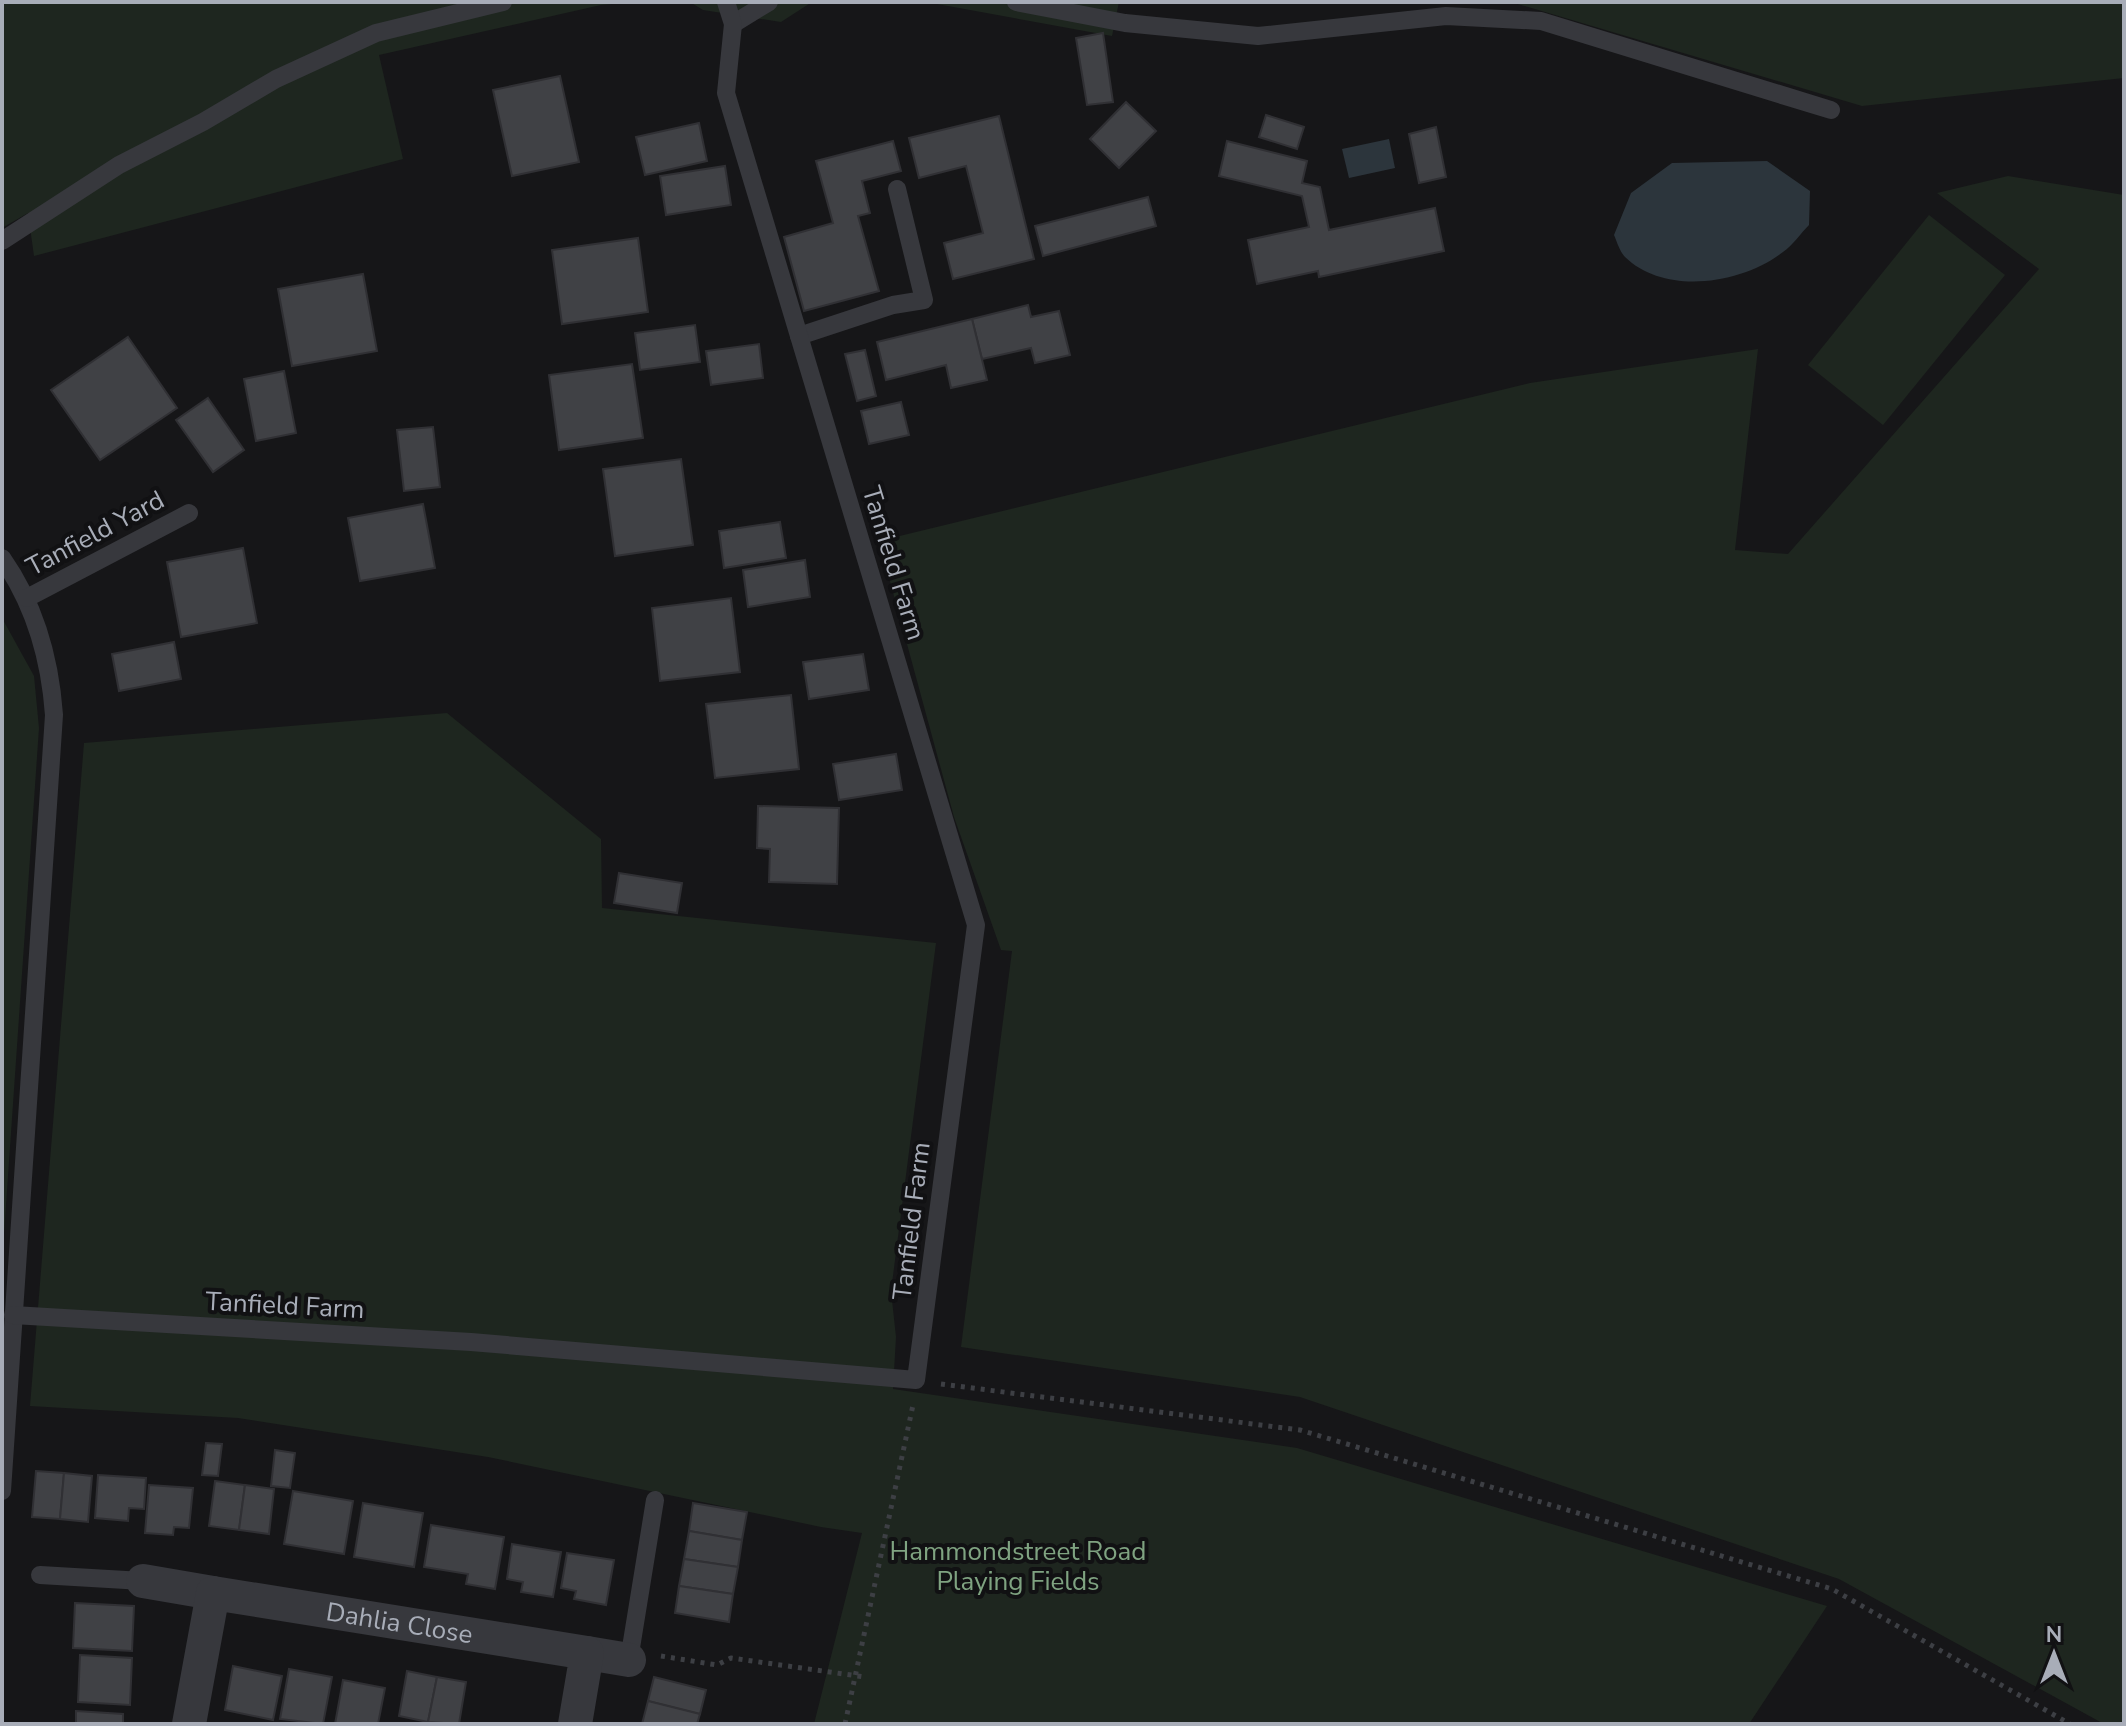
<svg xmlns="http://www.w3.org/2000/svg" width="2126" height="1726" font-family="'Nunito Sans',sans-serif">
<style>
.green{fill:#1e261f}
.water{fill:#2c353c}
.building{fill:#404145;stroke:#303034;stroke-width:2}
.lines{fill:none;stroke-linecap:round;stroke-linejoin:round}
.path{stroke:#3d3f44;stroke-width:5;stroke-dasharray:4 6;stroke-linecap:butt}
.lane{stroke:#37383d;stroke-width:18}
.street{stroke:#37383d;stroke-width:34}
.labels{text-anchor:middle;stroke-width:8;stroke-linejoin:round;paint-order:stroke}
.street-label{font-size:26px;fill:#a8adb8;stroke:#111113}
.park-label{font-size:26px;fill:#7fa381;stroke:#111113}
</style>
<rect width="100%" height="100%" fill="#161618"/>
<g class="green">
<path d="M2,2H635L601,5L379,55L403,159L34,256L28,213L2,228Z"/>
<path d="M690,2H812L781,22L703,10Z"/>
<path d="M926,2H1119L1112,36Z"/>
<path d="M1511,2H2124V78L1862,106Z"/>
<path d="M2008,176L2124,195V1724H2104L1839,1579L1300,1397L961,1347L1012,951L1001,950L954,817L879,541L1530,383L1758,349L1735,550L1788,554L2039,269L1937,193Z"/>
<path d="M1929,215L2005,275L1883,425L1808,365Z"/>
<path d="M2,618L34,676L39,728L2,1263Z"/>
<path d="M447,713L601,839L602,908L936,943L891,1291L896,1337L893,1389L1297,1448L1827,1606L1749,1724H814L862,1533L821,1527L488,1457L238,1418L30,1406L84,743Z"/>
</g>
<g class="water">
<path d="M1389,139L1395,168L1349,178L1342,149Z"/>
<path d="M1767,161L1810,191L1809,225C1801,233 1793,245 1783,252C1742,284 1665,296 1625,257C1620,252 1617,242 1614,235L1631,193L1672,163Z"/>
</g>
<g class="building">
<path d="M1103,33L1113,102L1087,105L1076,38Z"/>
<path d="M560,76L579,162L512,176L493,90Z"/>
<path d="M1126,102L1156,131L1119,168L1090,139Z"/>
<path d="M1266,115L1304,127L1297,149L1259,137Z"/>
<path d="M999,116L1034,259L953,279L944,243L983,233L966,166L919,178L909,138Z"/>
<path d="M699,123L707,161L645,175L636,137Z"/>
<path d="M1436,127L1446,177L1419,183L1409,134Z"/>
<path d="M893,141L901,171L862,181L870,213L858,216L879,291L804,311L784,237L833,223L816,161Z"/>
<path d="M1227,141L1307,161L1302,183L1320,187L1329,230L1435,208L1444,251L1319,277L1318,271L1257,284L1248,240L1309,227L1302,196L1219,176Z"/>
<path d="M725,166L731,205L666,215L660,176Z"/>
<path d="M1148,197L1156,226L1043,256L1035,226Z"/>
<path d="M638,238L648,312L562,324L552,250Z"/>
<path d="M363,274L377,351L292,366L278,289Z"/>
<path d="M1028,305L1031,317L1059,311L1070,355L1035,363L1031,348L982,359L972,319Z"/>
<path d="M972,319L987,380L951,388L946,365L886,380L877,342Z"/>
<path d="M695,325L700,362L640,370L635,333Z"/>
<path d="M128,337L177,408L100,460L51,390Z"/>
<path d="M759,344L763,378L711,385L706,351Z"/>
<path d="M865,350L876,396L857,401L845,354Z"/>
<path d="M632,364L643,438L559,450L549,375Z"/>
<path d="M284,371L296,433L256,441L244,379Z"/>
<path d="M208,398L244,450L213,472L176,420Z"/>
<path d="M901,402L909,435L869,444L861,411Z"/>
<path d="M433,427L440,487L404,491L397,430Z"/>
<path d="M681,459L693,545L615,556L603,469Z"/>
<path d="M423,504L435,568L360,581L348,518Z"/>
<path d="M780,522L786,558L724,568L719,531Z"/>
<path d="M243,548L257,623L181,637L167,562Z"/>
<path d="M805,560L810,597L748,607L743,570Z"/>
<path d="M731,598L740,672L660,681L652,608Z"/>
<path d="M174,642L181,679L119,691L112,654Z"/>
<path d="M863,654L869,690L809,699L803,662Z"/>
<path d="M791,695L799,769L715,778L706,704Z"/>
<path d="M896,754L902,790L839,800L833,764Z"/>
<path d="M758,806L839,808L837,884L769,882L770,849L757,848Z"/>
<path d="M619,873L682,883L677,913L614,903Z"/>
<path d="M206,1443L222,1444L218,1476L202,1475Z"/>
<path d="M275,1450L295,1453L290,1488L271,1486Z"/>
<path d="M36,1471L64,1473L60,1519L32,1517Z"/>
<path d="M64,1473L92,1476L88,1522L60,1519Z"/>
<path d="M98,1475L146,1478L144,1509L129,1508L128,1521L95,1518Z"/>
<path d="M215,1481L245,1485L239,1530L209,1526Z"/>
<path d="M149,1485L193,1488L189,1528L174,1527L173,1535L145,1533Z"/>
<path d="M245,1485L274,1489L269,1534L239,1530Z"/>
<path d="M293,1491L353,1501L344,1554L284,1544Z"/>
<path d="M363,1503L423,1513L414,1567L354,1557Z"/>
<path d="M693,1503L747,1512L742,1540L689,1531Z"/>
<path d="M431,1525L504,1537L495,1589L466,1584L468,1574L424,1567Z"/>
<path d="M689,1531L742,1540L738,1567L684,1559Z"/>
<path d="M512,1544L561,1552L553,1597L521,1592L523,1582L507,1579Z"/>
<path d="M567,1553L614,1560L606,1605L574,1599L576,1591L561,1588Z"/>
<path d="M684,1559L738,1567L733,1594L679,1586Z"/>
<path d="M679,1586L733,1594L729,1622L675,1613Z"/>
<path d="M75,1603L134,1606L132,1651L73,1648Z"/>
<path d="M80,1655L132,1658L130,1705L78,1702Z"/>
<path d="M233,1666L282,1676L273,1720L225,1710Z"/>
<path d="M289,1669L332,1677L323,1724L280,1719Z"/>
<path d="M407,1671L437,1677L428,1722L399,1716Z"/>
<path d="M437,1677L466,1682L459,1724L428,1722Z"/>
<path d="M654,1677L706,1690L700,1714L648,1701Z"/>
<path d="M343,1680L385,1688L378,1724H335Z"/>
<path d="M648,1701L700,1714L697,1724H642Z"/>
<path d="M76,1711L123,1714V1724H76Z"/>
</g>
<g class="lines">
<g class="path">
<path d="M941,1384L1300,1430L1832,1589L2070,1724"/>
<path d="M661,1656L717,1665L731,1658L865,1677"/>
<path d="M845,1724L913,1405"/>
</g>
<g class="lane">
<path d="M1016,2L1125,23L1258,36L1446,16L1541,21L1831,110"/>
<path d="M733,24L769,2"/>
<path d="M2,241L119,165L203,122L276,79L376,33L503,2"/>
<path d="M799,336L893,305L924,300L897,189"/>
<path d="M2,558C35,605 50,658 54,715L2,1491"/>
<path d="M27,598L189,513"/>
<path d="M13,1315L471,1342L916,1380L976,925L726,93L733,24L726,2"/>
<path d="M40,1575L143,1581"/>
<path d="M629,1660L655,1500"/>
</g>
<g class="street">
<path d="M143,1581L213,1593"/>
<path d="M587,1653L629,1660"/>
<path id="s1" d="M189,1724L213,1593L587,1653L575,1724"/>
</g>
</g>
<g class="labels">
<g class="street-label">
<text transform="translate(95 533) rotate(-28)" y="9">Tanfield Yard</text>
<text transform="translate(894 563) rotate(73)" y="9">Tanfield Farm</text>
<text transform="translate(911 1221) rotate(-83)" y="9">Tanfield Farm</text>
<text transform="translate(285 1305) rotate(3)" y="9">Tanfield Farm</text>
<text dy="9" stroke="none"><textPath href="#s1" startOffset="322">Dahlia Close</textPath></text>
</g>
<g class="park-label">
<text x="1018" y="1560">Hammondstreet Road<tspan x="1018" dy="30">Playing Fields</tspan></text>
</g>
</g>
<rect width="2126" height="1726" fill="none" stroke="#a8adb8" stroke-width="8"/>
<g transform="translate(2054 1654)" stroke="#111113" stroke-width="6" paint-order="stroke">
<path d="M0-6L14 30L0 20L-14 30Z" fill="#a8adb8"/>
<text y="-12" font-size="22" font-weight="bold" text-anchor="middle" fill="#a8adb8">N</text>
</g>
</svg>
